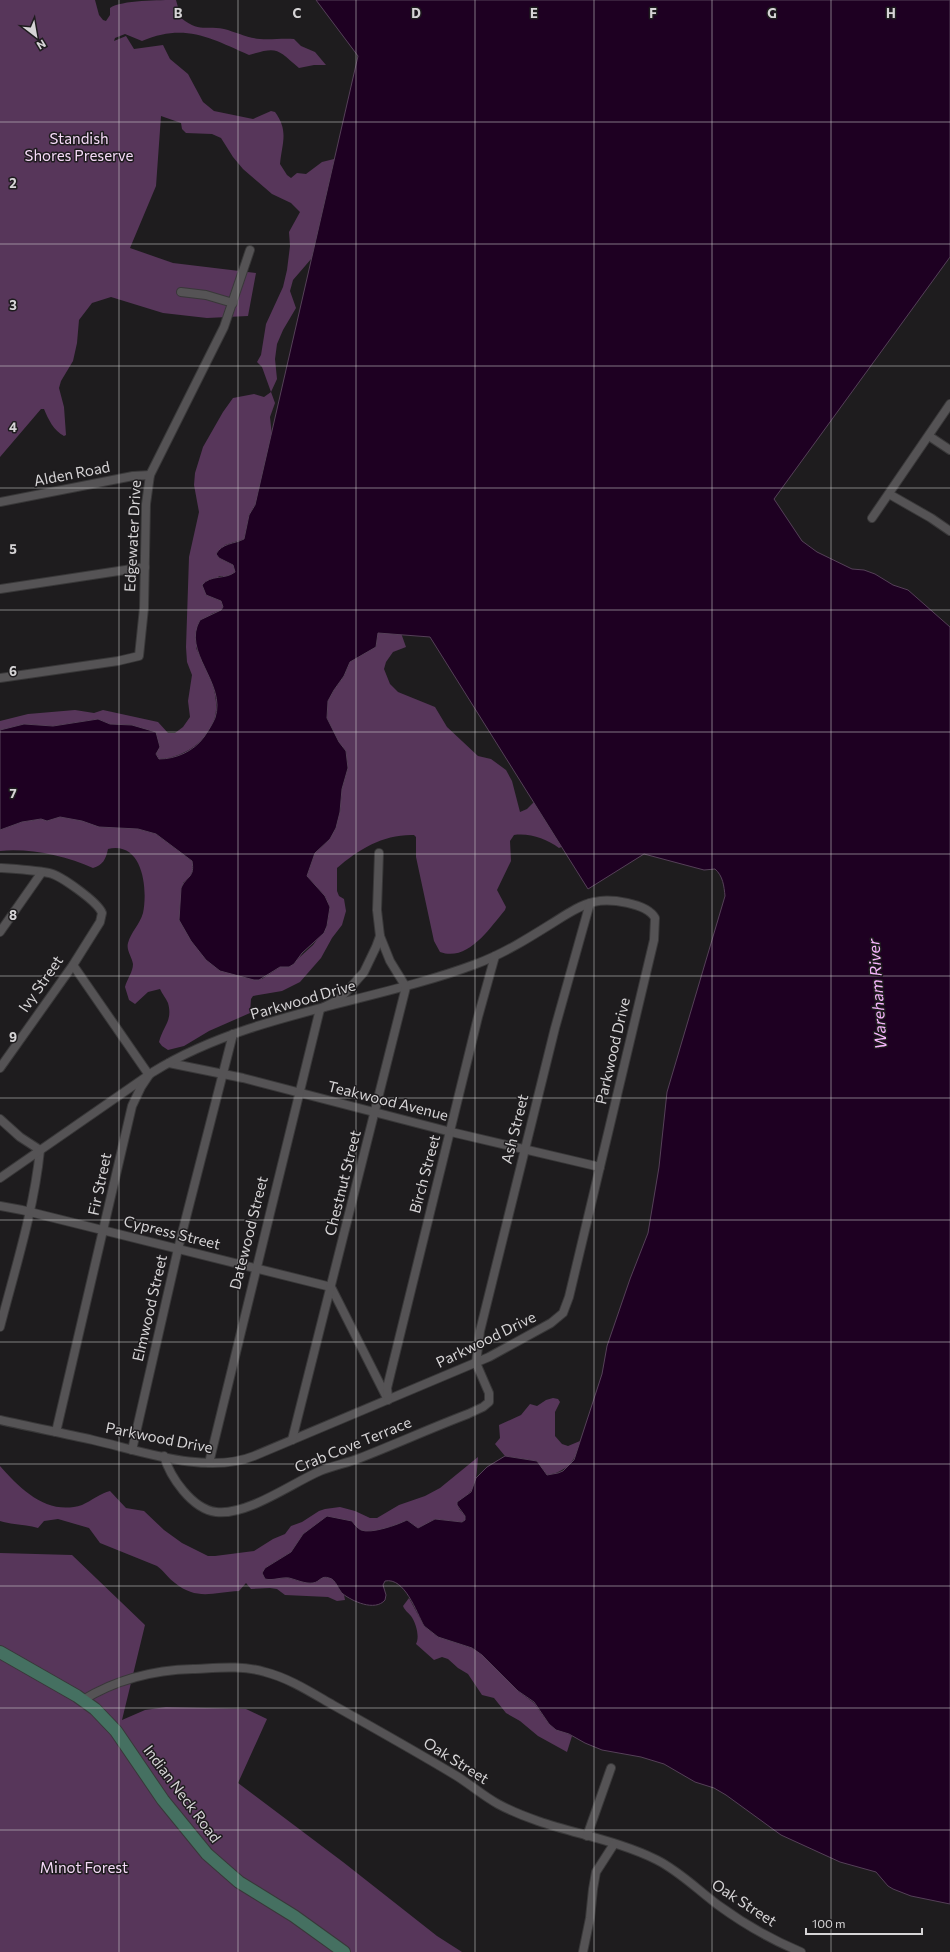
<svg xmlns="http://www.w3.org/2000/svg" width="950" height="1952" font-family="Commissioner,sans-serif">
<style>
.green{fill:#57365a}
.water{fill:#1e0022;stroke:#554058}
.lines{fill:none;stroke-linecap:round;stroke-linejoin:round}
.street-casing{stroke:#393839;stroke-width:10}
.secondary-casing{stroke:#393839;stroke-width:14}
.street{stroke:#555355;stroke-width:8}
.secondary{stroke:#457061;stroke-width:12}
.grid{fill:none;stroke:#d6d4d6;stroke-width:1;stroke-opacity:0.55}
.labels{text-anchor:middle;stroke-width:3;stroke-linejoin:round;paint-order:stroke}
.park-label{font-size:15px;fill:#f5daf7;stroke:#1e1c1e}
.street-label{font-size:15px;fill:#d6d4d6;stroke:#1e1c1e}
.water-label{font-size:16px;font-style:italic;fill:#f7b5fd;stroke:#1e1c1e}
.grid-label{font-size:13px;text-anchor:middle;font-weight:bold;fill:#d6d4d6;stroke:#1e1c1e;stroke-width:3;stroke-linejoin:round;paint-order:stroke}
</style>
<rect width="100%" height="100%" fill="#1e1c1e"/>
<g class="green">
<path d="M0,0H95L99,15L103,20L106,21L110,15V8C121,0 161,0 176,0L181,18C200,33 204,25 224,29C236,32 247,38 260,39C271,40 282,38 294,39L301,46L315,52L326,65H314L299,68C277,49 278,46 249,55C210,38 185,23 142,41L125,34L115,38L114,41L126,36L134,49L163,45L170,59L188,74L203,102L214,111L253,119L271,111L275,112C289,131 282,143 280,164L287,175L291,178L297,173L306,174L322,162L338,158L324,244L293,280L290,291L296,308L283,330L277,344L275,359L277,379L271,392L275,403L270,417L273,447L257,501L249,515L244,539L225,545L219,558L233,565L235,572L228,576H219L206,595L221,601L223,607L221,610L211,614L196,648C204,665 215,683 216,702C219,734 188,758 159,759L156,753L157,750L132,725L110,724L98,719L53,726L24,724L0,730V721L28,714L75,710L94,713L103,710L158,722L168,733H175L183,727L190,717L188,701L192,675L187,662L186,647L189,557L199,512L194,485L195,473L203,447L223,412L233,398L254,394L264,397L271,392L262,367L257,362L261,355L266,324L283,287L287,270L290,246L289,232L300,212L291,203L272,194L243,169L233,157L221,138L212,134L186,133L182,129L181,123L161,116L156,186L130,248L173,263L256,273L248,316L207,318L163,313L111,297L92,303L79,320L77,343L73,361L61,381L59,388L64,407L66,435L64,436C54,431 48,419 44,409H41L0,457Z"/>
<path d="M377,633H401L406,647L393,652L386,662L384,669L390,684L398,692L435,707L447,727L478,756L491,759L506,770L512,781L520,812L527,809L535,801L573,842L559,848C546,839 531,833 514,835L510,841L511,861L497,890L506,907L505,910C489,929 468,962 440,952L434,941L416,857V837L414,835C384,834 359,849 337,868V891L339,896L344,899L346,911L342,925L332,938L321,958L300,982L282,991L253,996L251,999L250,1013L209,1031L184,1046L168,1050L162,1046L159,1042C163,1026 173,1021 168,1003C166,998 162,994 160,989L148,992L135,1004L129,1000L125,987C127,979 133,972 133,964C132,957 126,950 128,943C131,932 140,924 143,913C148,889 143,841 108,849C106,859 103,865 93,868C66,856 30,848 0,851V830L22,822L41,819L47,820L60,817L138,829L156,834L192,861C194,873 191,876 183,883L224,972L262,979L280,967H289L313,945L327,926L330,907L325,896L307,876L315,853L330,839L340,812L342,789L348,768L346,751L338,742L327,718L328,701L334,690L344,676L350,662L377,643Z"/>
<path d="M553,1398L558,1399L560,1402L555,1412V1436L562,1444L568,1446L580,1441C577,1460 567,1472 547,1475L537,1461L505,1456L495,1444L500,1438L499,1425L521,1415L530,1404L537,1406L546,1400Z"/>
<path d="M478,1457C476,1479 478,1490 458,1502L459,1509L465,1516V1520L462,1522L435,1519L418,1528L407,1520C397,1525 371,1535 361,1530C357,1528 354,1524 352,1521L313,1527L303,1534L291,1552L265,1568L268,1579L288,1578L306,1583L316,1582L322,1577L332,1578L344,1595L345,1600L337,1601L328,1597L285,1595L277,1589L270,1588L251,1589L246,1583L239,1591C214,1592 197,1601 175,1583C168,1578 164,1571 157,1566L100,1543L89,1528L58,1519L44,1521L38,1528C25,1524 12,1525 0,1521V1466C21,1490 48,1516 82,1505C91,1501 101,1493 110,1491L126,1508L144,1511L164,1530L182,1543L208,1556H215L254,1551L273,1539L285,1534L291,1526L302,1522L319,1511L325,1509L340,1507L355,1511L370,1518H377L399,1505L425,1496L440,1488Z"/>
<path d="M0,1553L72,1555L145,1625L122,1720L145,1710L166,1707L246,1709L267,1719L238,1783L343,1862L437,1936L462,1952H0Z"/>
<path d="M409,1598L424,1626L438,1637L472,1648L482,1654L518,1691L534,1703L549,1724L572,1736L567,1752L538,1736L520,1721L506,1713L494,1698L482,1695L468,1674L458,1668L448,1659L442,1657L434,1660L416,1644C420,1637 416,1623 411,1616C408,1612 405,1611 403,1606Z"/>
</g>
<path class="water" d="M316,0H950V257L774,499L802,541L817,552L852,569L864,570L875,574L893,585L908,590L950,627V1904L911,1896L893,1889L888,1886L876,1872L840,1862L781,1835L726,1795L714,1788L695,1782L664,1764L641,1757L602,1750L585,1743L569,1734L556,1730L549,1724L534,1702L518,1691L482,1655L472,1648L438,1637L424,1626C416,1612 405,1577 385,1581L383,1585L386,1595L385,1600C375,1612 352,1601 343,1594C338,1590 336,1579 329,1578C321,1575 320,1582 313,1583C305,1584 297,1580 289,1578C281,1577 273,1581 265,1579L262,1573L265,1568L291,1552L303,1534L327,1516L352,1521C354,1524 357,1528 361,1530C371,1534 397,1525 407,1520L418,1528L435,1519L462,1522L465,1520V1516L457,1505V1502L471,1492L476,1478L487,1467L505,1456L537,1461L547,1475L558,1473L563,1471L574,1460L602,1374L607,1346L630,1279L648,1233L659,1167L667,1092L725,896C724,886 723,876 715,869L704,870L644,854L588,889L430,637L378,633L376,647L350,662L344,676L334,690L328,701L327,718L339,742L346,751L348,768L342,789L340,812L336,828L330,839L315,853L307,876L325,896L330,907L327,926L324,933L302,953L294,964L289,967H280L259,980H254L220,971L206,960L191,941L179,920L181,888C187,875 195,878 192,861L156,834L138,829L99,827L82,821L60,817L47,821L41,819L22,822L0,830V730L24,724L53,726L98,719L110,724L132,725L156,732L160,747L156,754L159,759C176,759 194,751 204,737C208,731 212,725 215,718C227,683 181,652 200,620L221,610L223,607L221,601L206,595L202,585C211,574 225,580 235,572L233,565L219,558L216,554C222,543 234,544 244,539L249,515L255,505L358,56Z"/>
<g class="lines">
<defs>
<g id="street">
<path d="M181,292L206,295L233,303"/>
<path d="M929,436L950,450"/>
<path d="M889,494L931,518L950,531"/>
<path d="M0,502L133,476L150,475"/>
<path d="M872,518L950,404"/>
<path d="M0,589L145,567"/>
<path d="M0,678L118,661L139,656L144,608L146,504L150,475L224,327L250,250"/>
<path d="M0,868C16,869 33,870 49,873C60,875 98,902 102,913L100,922L73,965L0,1068"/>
<path d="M0,932L42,872"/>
<path d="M169,1063L243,1078L451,1132L600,1167"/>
<path d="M0,1119L20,1137L40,1150C34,1210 15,1269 0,1327"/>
<path d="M0,1178L153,1072C248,1013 372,1003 476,964C503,954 527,939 551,924C564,916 579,905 594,902C609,898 647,903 655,918L654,940L569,1297L563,1313L551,1323L489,1357L254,1456C207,1475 141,1451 93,1440C62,1433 31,1427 0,1420"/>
<path d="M0,1206L22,1210L331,1287L388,1400"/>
<path d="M388,1397L387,1388L478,1017L495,956"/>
<path d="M56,1432L132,1106L141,1087L149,1075L73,965"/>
<path d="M292,1440L406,987L390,961L380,936"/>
<path d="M132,1450L178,1249L233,1034"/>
<path d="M164,1456C170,1477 192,1509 216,1512C247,1516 292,1483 320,1471C332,1466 347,1463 360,1458C396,1444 431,1428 468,1414L483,1407L489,1402V1393L476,1363L480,1331L555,1028L590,903"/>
<path d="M209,1463L320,1009L338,1000L350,988L364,972L376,947L380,936L377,910L379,853"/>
<path d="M83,1700C117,1679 154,1670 193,1669C217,1668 242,1665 265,1672C289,1678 312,1693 333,1705C374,1728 415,1751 455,1775C470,1784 483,1796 498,1804C548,1831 607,1835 657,1860C679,1871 698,1890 718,1905C744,1924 772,1940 801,1952"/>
<path d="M587,1836L611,1768"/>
<path d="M583,1952L590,1918L593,1889L596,1872L614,1844"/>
</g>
<path id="secondary" d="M0,1652L77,1696L95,1709L116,1731L163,1800L207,1854L239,1882L294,1916L344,1952"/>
</defs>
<use href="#street" class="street-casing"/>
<use href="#secondary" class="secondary-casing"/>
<use href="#street" class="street"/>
<use href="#secondary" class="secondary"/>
</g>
<path class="grid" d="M119,0V1952M238,0V1952M356,0V1952M475,0V1952M594,0V1952M712,0V1952M831,0V1952M0,122H950M0,244H950M0,366H950M0,488H950M0,610H950M0,732H950M0,854H950M0,976H950M0,1098H950M0,1220H950M0,1342H950M0,1464H950M0,1586H950M0,1708H950M0,1830H950"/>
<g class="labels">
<g class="park-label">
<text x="79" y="144">Standish<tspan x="79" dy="17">Shores Preserve</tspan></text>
<text x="84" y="1873">Minot Forest</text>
</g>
<g class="street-label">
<text transform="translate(72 474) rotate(-11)" y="5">Alden Road</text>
<text transform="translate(133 536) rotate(-87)" y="5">Edgewater Drive</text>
<text transform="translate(41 984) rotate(-55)" y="5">Ivy Street</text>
<text transform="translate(303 1000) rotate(-16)" y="5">Parkwood Drive</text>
<text transform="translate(613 1051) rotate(-77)" y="5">Parkwood Drive</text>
<text transform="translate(388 1101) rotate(14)" y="5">Teakwood Avenue</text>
<text transform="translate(515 1129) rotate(-76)" y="5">Ash Street</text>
<text transform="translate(425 1174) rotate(-75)" y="5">Birch Street</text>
<text transform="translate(343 1183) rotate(-76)" y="5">Chestnut Street</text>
<text transform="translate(100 1184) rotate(-78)" y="5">Fir Street</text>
<text transform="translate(172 1233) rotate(14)" y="5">Cypress Street</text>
<text transform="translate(249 1233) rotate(-76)" y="5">Datewood Street</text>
<text transform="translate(150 1308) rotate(-77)" y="5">Elmwood Street</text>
<text transform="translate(486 1340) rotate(-26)" y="5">Parkwood Drive</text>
<text transform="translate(159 1438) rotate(11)" y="5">Parkwood Drive</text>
<text transform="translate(353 1445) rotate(-22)" y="5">Crab Cove Terrace</text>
<text transform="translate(456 1761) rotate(32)" y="5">Oak Street</text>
<text transform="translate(182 1794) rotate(53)" y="5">Indian Neck Road</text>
<text transform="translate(744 1903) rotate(33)" y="5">Oak Street</text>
</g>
<g class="water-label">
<text transform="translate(877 994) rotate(-94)" y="6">Wareham River</text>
</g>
</g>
<g class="grid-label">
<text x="178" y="18">B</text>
<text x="297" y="18">C</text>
<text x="416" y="18">D</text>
<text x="534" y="18">E</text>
<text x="653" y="18">F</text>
<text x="772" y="18">G</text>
<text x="891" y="18">H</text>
<text x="13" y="188">2</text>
<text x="13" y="310">3</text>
<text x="13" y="432">4</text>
<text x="13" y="554">5</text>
<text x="13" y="676">6</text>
<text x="13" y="798">7</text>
<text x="13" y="920">8</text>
<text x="13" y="1042">9</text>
</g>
<g transform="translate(36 36) rotate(149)" stroke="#1e1c1e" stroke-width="3" paint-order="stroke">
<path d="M0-3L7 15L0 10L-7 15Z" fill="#d6d4d6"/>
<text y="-6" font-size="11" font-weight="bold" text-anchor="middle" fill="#d6d4d6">N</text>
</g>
<path d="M806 1928v6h116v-6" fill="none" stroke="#d6d4d6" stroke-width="2"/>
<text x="812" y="1928" font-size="12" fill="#d6d4d6" stroke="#1e1c1e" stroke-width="3" paint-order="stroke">100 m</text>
</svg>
